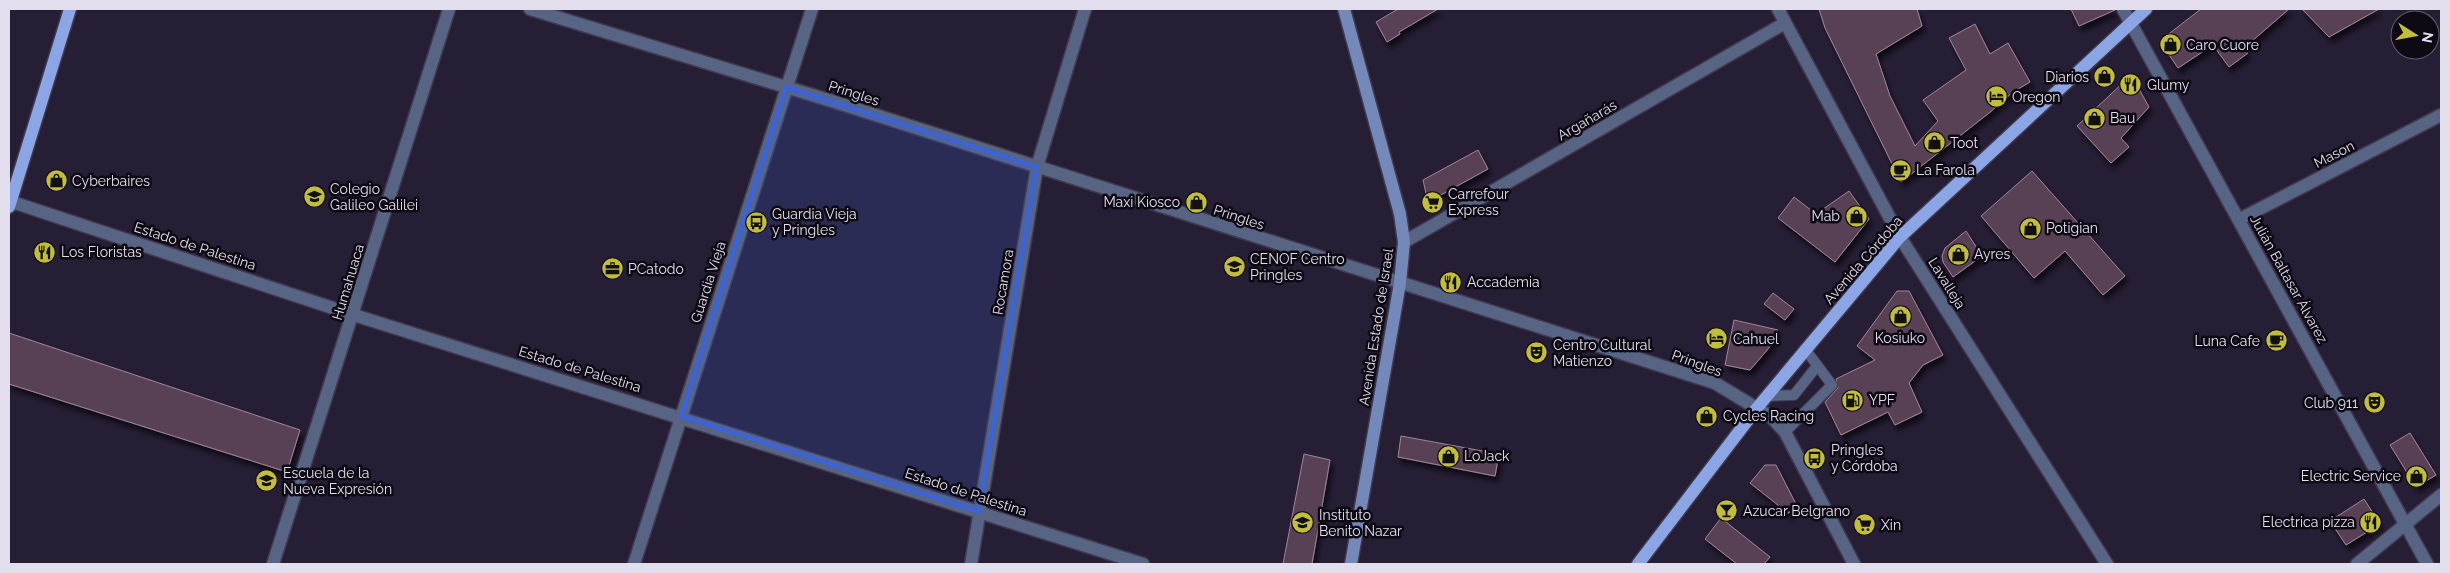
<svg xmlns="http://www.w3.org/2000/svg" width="2450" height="573" font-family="Raleway,sans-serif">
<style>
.building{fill:#594154;stroke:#a0859a;filter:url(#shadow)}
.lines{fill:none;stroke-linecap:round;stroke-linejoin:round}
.service-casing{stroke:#40394f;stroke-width:12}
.minor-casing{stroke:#40394f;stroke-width:15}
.secondary-casing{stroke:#40394f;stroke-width:15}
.primary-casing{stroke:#40394f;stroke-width:15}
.service{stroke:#576483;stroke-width:10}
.minor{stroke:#576483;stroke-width:12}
.secondary{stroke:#7588ba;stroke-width:12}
.primary{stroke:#8ba5e5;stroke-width:12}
.marked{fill:#3b64db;fill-opacity:0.2;stroke:#3b64db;stroke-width:4;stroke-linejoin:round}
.labels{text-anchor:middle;stroke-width:5;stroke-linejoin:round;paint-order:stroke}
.poi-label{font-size:14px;fill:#e3deee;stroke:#0e0a14;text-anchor:start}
.street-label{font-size:14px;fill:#e3deee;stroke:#0e0a14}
</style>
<defs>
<filter id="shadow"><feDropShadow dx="3" dy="5.5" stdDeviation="2.5" flood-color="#0009"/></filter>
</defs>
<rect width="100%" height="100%" fill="#261e35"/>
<g class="building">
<path d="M1398,9H1438L1399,32L1400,34L1387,42L1376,22Z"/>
<path d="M1819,9H1917L1922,26L1876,54L1890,96L1915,146L1938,121L1923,100L1966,70L1949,38L1975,24L1990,54L2008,43L2030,82L2013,92L1989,113L1901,182L1825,28Z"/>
<path d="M2071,9H2115V10L2079,26Z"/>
<path d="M2201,9H2289L2244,48L2248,53L2229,67L2213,45L2178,68L2163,46L2164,42L2166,36Z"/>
<path d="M2302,9H2379L2329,37Z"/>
<path d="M2127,79L2134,80L2149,107L2121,138L2129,147L2111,163L2077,126Z"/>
<path d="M1478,150L1488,169L1428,202L1423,180Z"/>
<path d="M2032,171L2125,276L2103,295L2065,251L2034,278L1981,216Z"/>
<path d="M1849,191L1869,219L1835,262L1778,218L1794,197L1816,214Z"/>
<path d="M1966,231L1982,256L1953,277L1943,262L1942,256L1945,248Z"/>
<path d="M1897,291H1909L1943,355L1923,365L1909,383L1922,412L1895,425L1888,412L1841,435L1825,402L1838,388L1836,379L1875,360L1857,346Z"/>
<path d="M1773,293L1794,309L1785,320L1764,304Z"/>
<path d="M1734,320L1778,330L1771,339L1774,342L1750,370L1725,365Z"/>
<path d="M9,333L300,430L287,472L9,384Z"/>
<path d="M2410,433L2436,475L2416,487L2390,445Z"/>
<path d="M1401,436L1499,454L1495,476L1398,457Z"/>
<path d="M1304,454L1330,460L1312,564H1283Z"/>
<path d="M1765,465H1776L1798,508L1788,513L1750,483Z"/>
<path d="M2364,499L2380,524L2346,545L2330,521Z"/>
<path d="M1721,518L1770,557L1764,564H1737L1705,539Z"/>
</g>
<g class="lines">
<defs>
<g id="service">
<path d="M1767,396L1794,395L1817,366"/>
<path d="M1785,432L1832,385L1805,349"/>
</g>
<g id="minor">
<path d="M530,9L832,101L1715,383L1771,417L1785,432L1854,564"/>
<path d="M1778,9L1900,237L2107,564"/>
<path d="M2123,9L2427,564"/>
<path d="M9,201L354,315L1143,564"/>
<path d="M2240,219L2441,115"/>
<path d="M1404,242L1785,23"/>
<path d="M273,564L449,9"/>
<path d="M634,564L812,9"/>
<path d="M971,564L1037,167L1085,9"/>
<path d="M2357,564L2441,495"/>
</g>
<path id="secondary" d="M1344,9L1400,214L1404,242L1400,283L1351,564"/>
<g id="primary">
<path d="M9,207L70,9"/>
<path d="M1638,564L1757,408L1900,237L2146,9"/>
</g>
</defs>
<use href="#service" class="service-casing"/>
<use href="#minor" class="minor-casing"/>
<use href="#secondary" class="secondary-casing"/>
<use href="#primary" class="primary-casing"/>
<use href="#service" class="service"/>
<use href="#minor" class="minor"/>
<use href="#secondary" class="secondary"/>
<use href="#primary" class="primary"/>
</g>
<path class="marked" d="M786,87L1037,167L979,512L681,416Z"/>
<defs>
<symbol id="shop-disc" viewBox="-11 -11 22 22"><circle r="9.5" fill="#c2bd3f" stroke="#0e0a14"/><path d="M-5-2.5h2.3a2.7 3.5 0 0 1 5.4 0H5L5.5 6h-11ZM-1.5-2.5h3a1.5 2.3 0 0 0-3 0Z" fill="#111"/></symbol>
<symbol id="restaurant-disc" viewBox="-11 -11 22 22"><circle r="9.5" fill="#c2bd3f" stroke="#0e0a14"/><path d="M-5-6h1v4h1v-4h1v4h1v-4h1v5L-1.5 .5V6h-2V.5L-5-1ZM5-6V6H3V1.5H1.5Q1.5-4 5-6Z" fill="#111"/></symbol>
<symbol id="hotel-disc" viewBox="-11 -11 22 22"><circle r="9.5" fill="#c2bd3f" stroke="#0e0a14"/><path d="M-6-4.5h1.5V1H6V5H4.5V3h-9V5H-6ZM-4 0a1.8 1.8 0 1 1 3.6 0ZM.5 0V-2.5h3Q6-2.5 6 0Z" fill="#111"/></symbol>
<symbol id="cafe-disc" viewBox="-11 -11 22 22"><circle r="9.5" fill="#c2bd3f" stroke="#0e0a14"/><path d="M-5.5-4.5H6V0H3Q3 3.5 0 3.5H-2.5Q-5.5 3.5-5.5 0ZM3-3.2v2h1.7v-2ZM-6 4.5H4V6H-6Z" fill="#111"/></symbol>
<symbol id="school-disc" viewBox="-11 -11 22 22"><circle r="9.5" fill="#c2bd3f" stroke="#0e0a14"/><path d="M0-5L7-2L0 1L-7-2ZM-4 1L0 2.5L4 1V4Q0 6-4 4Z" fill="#111"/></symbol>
<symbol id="supermarket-disc" viewBox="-11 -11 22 22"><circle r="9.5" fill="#c2bd3f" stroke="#0e0a14"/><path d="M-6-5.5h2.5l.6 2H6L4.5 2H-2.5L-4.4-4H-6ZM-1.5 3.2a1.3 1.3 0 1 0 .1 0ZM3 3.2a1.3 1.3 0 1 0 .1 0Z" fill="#111"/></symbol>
<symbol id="bus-disc" viewBox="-11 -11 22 22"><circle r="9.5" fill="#c2bd3f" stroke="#0e0a14"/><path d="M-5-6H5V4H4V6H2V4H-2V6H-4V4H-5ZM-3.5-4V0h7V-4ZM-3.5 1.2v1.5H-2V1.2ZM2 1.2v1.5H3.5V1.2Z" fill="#111"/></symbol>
<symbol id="office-disc" viewBox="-11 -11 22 22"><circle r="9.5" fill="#c2bd3f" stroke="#0e0a14"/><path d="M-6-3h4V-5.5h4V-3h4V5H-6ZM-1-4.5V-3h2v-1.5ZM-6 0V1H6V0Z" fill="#111"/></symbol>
<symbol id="theatre-disc" viewBox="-11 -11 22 22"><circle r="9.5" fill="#c2bd3f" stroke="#0e0a14"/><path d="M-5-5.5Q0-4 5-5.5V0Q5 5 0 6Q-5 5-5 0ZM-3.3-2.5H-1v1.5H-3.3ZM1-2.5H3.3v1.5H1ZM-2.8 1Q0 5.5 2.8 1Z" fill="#111"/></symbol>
<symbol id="fuel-disc" viewBox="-11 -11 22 22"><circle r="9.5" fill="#c2bd3f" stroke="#0e0a14"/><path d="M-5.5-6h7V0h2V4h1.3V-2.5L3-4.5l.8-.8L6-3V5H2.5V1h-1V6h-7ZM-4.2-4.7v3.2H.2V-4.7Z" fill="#111"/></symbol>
<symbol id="bar-disc" viewBox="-11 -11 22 22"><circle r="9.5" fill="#c2bd3f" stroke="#0e0a14"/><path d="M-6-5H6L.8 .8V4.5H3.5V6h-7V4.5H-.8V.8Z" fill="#111"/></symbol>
</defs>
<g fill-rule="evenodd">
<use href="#shop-disc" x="2158" y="32" width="25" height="25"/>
<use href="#shop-disc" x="2092" y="64" width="25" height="25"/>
<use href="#restaurant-disc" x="2118" y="72" width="25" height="25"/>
<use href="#hotel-disc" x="1984" y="84" width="25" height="25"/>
<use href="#shop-disc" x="2082" y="106" width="25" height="25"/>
<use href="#shop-disc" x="1922" y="130" width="25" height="25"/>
<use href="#cafe-disc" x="1888" y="158" width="25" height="25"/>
<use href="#shop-disc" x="44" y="168" width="25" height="25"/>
<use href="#school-disc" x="302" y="184" width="25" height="25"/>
<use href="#shop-disc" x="1184" y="190" width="25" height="25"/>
<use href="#supermarket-disc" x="1420" y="190" width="25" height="25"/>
<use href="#shop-disc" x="1844" y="204" width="25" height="25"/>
<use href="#bus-disc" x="744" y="210" width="25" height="25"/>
<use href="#shop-disc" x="2018" y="216" width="25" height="25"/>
<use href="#restaurant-disc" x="32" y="240" width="25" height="25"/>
<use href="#shop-disc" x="1946" y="242" width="25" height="25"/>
<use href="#school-disc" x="1222" y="254" width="25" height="25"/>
<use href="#office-disc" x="600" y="256" width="25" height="25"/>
<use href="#restaurant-disc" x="1438" y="270" width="25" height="25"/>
<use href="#shop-disc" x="1888" y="304" width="25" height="25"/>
<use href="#hotel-disc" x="1704" y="326" width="25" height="25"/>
<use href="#cafe-disc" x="2264" y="328" width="25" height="25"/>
<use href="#theatre-disc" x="1524" y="340" width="25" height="25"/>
<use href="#fuel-disc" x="1840" y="388" width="25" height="25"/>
<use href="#theatre-disc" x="2362" y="390" width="25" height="25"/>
<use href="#shop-disc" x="1694" y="404" width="25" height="25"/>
<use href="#shop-disc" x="1436" y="444" width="25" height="25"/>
<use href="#bus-disc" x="1802" y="446" width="25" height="25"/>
<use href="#shop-disc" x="2404" y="464" width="25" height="25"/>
<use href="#school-disc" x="254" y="468" width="25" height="25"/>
<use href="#bar-disc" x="1714" y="498" width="25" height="25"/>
<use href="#restaurant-disc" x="2358" y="510" width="25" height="25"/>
<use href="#school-disc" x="1290" y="510" width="25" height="25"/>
<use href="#supermarket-disc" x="1852" y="512" width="25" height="25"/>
</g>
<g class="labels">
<g class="poi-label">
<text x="2186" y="50">Caro Cuore</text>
<text x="2089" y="82" text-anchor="end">Diarios</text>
<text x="2147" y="90">Glumy</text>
<text x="2012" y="102">Oregon</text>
<text x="2110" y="123">Bau</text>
<text x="1950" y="148">Toot</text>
<text x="1916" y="175">La Farola</text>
<text x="72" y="186">Cyberbaires</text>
<text x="330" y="194">Colegio<tspan x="330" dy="16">Galileo Galilei</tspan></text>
<text x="1448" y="199">Carrefour<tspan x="1448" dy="16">Express</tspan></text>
<text x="1180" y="207" text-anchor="end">Maxi Kiosco</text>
<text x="772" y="219">Guardia Vieja<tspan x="772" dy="16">y Pringles</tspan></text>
<text x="1840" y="221" text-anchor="end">Mab</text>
<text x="2046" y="233">Potigian</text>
<text x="61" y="257">Los Floristas</text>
<text x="1974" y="259">Ayres</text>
<text x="1250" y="264">CENOF Centro<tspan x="1250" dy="16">Pringles</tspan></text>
<text x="628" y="274">PCatodo</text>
<text x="1467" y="287">Accademia</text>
<text x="1900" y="343" text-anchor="middle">Kosiuko</text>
<text x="1733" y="344">Cahuel</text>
<text x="2260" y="346" text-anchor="end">Luna Cafe</text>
<text x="1553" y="350">Centro Cultural<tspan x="1553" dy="16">Matienzo</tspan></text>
<text x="1869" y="405">YPF</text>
<text x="2358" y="408" text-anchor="end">Club 911</text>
<text x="1723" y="421">Cycles Racing</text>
<text x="1831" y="455">Pringles<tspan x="1831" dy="16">y Córdoba</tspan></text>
<text x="1464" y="461">LoJack</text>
<text x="283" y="478">Escuela de la<tspan x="283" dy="16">Nueva Expresión</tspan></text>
<text x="2401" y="481" text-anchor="end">Electric Service</text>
<text x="1743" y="516">Azucar Belgrano</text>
<text x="1319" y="520">Instituto<tspan x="1319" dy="16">Benito Nazar</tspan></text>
<text x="2355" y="527" text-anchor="end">Electrica pizza</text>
<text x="1881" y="530">Xin</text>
</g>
<g class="street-label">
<text transform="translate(854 93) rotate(18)" y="5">Pringles</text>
<text transform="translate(1587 120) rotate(-30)" y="5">Argañarás</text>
<text transform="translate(2334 154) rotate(-27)" y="5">Mason</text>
<text transform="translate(1239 217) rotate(18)" y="5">Pringles</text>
<text transform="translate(195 246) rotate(18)" y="5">Estado de Palestina</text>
<text transform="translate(1863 260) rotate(-49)" y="5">Avenida Córdoba</text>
<text transform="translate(2289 279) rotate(61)" y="5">Julián Baltasar Álvarez</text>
<text transform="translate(348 282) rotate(-73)" y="5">Humahuaca</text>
<text transform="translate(708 282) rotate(-72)" y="5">Guardia Vieja</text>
<text transform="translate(1003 282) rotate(-80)" y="5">Rocamora</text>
<text transform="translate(1947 283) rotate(58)" y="5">Lavalleja</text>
<text transform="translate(1376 327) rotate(-81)" y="5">Avenida Estado de Israel</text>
<text transform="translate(1697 363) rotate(20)" y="5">Pringles</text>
<text transform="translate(580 369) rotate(17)" y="5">Estado de Palestina</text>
<text transform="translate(966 492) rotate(18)" y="5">Estado de Palestina</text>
</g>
</g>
<rect width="2450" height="573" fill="none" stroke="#e3deee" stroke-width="20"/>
<g transform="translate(2415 35) rotate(101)"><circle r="24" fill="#0e0a14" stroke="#635f6b"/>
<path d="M0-4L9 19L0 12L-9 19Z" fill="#c2bd3f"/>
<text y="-8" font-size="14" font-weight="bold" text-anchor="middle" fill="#e3deee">N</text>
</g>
</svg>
